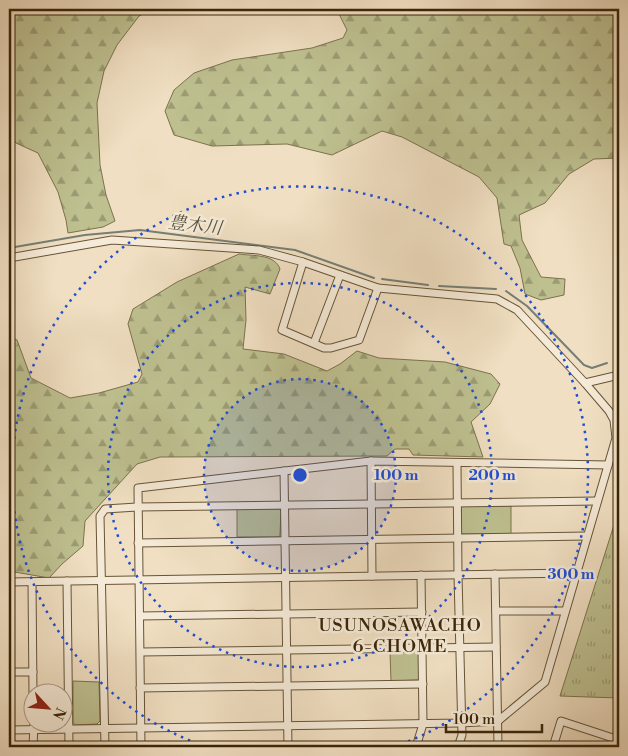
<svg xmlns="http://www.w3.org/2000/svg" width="628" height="756" font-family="'Libre Bodoni','Noto Serif JP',serif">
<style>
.grass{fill:url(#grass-tufts);stroke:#7c724c}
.forest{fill:url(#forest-firs);stroke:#7c724c}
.park{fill:#bec090;stroke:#7c724c}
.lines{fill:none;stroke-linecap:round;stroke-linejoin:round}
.stream{stroke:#767e75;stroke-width:2}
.street-casing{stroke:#675436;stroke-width:9}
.street{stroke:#f5ead7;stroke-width:7}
.ring{fill:none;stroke:#1d4ed8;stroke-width:2.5;stroke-dasharray:2.5 5}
.labels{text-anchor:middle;stroke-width:5;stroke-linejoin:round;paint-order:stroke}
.water-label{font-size:18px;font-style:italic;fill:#57523e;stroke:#f5ead7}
.neighbourhood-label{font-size:18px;letter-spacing:1px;fill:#392508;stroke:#f5ead7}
.centre{fill:#1d4ed8;stroke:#f5ead7;stroke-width:2.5}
.ring-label{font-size:15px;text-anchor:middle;font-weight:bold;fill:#1d4ed8;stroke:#f5ead7;stroke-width:5;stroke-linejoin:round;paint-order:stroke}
</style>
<defs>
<pattern id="grass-tufts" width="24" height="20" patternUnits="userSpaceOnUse" patternTransform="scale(1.25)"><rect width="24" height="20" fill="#bec090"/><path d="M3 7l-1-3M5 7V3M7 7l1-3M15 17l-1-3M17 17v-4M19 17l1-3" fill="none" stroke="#9b9c74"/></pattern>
<pattern id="forest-firs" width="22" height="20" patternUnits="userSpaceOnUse" patternTransform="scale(1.25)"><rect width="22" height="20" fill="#bec090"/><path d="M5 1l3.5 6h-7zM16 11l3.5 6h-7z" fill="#9b9c74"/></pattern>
</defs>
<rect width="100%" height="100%" fill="#f0dfc2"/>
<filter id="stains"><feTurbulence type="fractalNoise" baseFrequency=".004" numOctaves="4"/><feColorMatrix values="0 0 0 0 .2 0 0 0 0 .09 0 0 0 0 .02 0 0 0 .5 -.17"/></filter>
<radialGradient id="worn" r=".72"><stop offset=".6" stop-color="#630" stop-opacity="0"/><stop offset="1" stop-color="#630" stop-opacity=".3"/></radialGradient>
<path class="grass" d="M619,509V698L560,696Z"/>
<g class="forest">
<path d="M9,9H153L139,16L117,45L104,71L97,103L100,165L106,195L115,221L103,227L68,233L66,220L58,192L38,153L16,143L9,132Z"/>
<path d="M334,9H619V158L594,159L569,174L545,203L519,215L522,240L541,277L565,279L564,295L541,300L525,294L520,268L511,246L504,244L497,198L479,177L402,137L382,131L332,155L287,144L212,146L174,135L165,111L174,90L194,73L232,60L312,48L343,38L347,30L338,12Z"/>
<path d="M239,254C253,256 275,254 280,269L270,294L245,287L246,320L243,349L284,354L327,371L340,364L357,351L379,358L445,362L491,374L500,384L490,404L471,422L483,457L413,455L409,449H395L387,456L160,457L137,464L85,521L83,546L62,564L49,578L9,571V336L17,340L31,378L70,398L99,393L138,382L142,374L128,324L133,309L177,282Z"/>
</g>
<g class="park">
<rect x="461" y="506" width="50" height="28"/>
<path d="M237,509H279L281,510L280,535L279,537H237Z"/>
<path d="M418,651L420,653L421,677L418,680L391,681L390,652Z"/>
<path d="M73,681L99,682L100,721L97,724L75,725L73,722Z"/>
</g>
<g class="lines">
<g class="stream">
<path d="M9,248L85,235L140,230L295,250L374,278"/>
<path d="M382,279L428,285"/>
<path d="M439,286L496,289"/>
<path d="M506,291L527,306L584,365L592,368L607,363"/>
<path d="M618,361L619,360"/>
</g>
<defs>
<g id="street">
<path d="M9,258L112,240L259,250L303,262L378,288L497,299L517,310L585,383L609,411L614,420L616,438L545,682L498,721L460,723L9,730"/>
<path d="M303,262L282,330L324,348H331L359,340L378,288"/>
<path d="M314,343L340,275"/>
<path d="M585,383L619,375"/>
<path d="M371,461L372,576"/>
<path d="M457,463L458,575L462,735L458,747"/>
<path d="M284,471L288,747"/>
<path d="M138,543L587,536"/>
<path d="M495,574L498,747"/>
<path d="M67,581L69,747"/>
<path d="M9,582L576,573"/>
<path d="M32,582L33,694"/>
<path d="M496,611H565"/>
<path d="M140,616L422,612"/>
<path d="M141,652L496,647"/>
<path d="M9,672H33"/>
<path d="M140,688L423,684"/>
<path d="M33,747L34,724"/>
<path d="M105,747L100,516L105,509L137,507L597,501"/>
<path d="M141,747L138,488L371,461L608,465"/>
<path d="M416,747L423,724L421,575"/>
<path d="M553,747L561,721L619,740"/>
</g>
</defs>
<use href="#street" class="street-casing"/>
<use href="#street" class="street"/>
</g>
<circle cx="300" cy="475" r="96" fill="#1d4ed8" fill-opacity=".12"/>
<g class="ring">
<circle cx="300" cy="475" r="96"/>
<circle cx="300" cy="475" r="192"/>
<path d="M204 746A288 288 0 1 1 396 746"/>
</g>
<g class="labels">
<g class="water-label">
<text transform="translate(195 225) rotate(7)" y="6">豊木川</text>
</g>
<g class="neighbourhood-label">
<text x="400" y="631">USUNOSAWACHO<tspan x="400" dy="21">6-CHOME</tspan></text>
</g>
</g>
<circle cx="300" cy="475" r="8" class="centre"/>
<g class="ring-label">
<text x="396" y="480">100 m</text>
<text x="492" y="480">200 m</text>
<text x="571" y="579">300 m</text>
</g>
<rect width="628" height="756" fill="none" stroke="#f0dfc2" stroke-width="30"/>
<rect x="10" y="10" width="608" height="736" fill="none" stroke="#392508" stroke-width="2.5"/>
<rect x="15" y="15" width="598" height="726" fill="none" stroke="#392508"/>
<g transform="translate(48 708) rotate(116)"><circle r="24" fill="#f5ead7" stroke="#aa9b84"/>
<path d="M0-4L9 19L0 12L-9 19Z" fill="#8f2418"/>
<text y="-8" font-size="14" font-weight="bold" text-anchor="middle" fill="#392508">N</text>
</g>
<path d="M446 724v8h96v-8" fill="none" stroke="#392508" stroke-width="2.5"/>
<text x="453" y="724" font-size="15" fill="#392508" stroke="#f5ead7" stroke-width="4" paint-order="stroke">100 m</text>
<rect width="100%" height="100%" filter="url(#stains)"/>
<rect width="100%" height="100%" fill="url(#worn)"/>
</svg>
